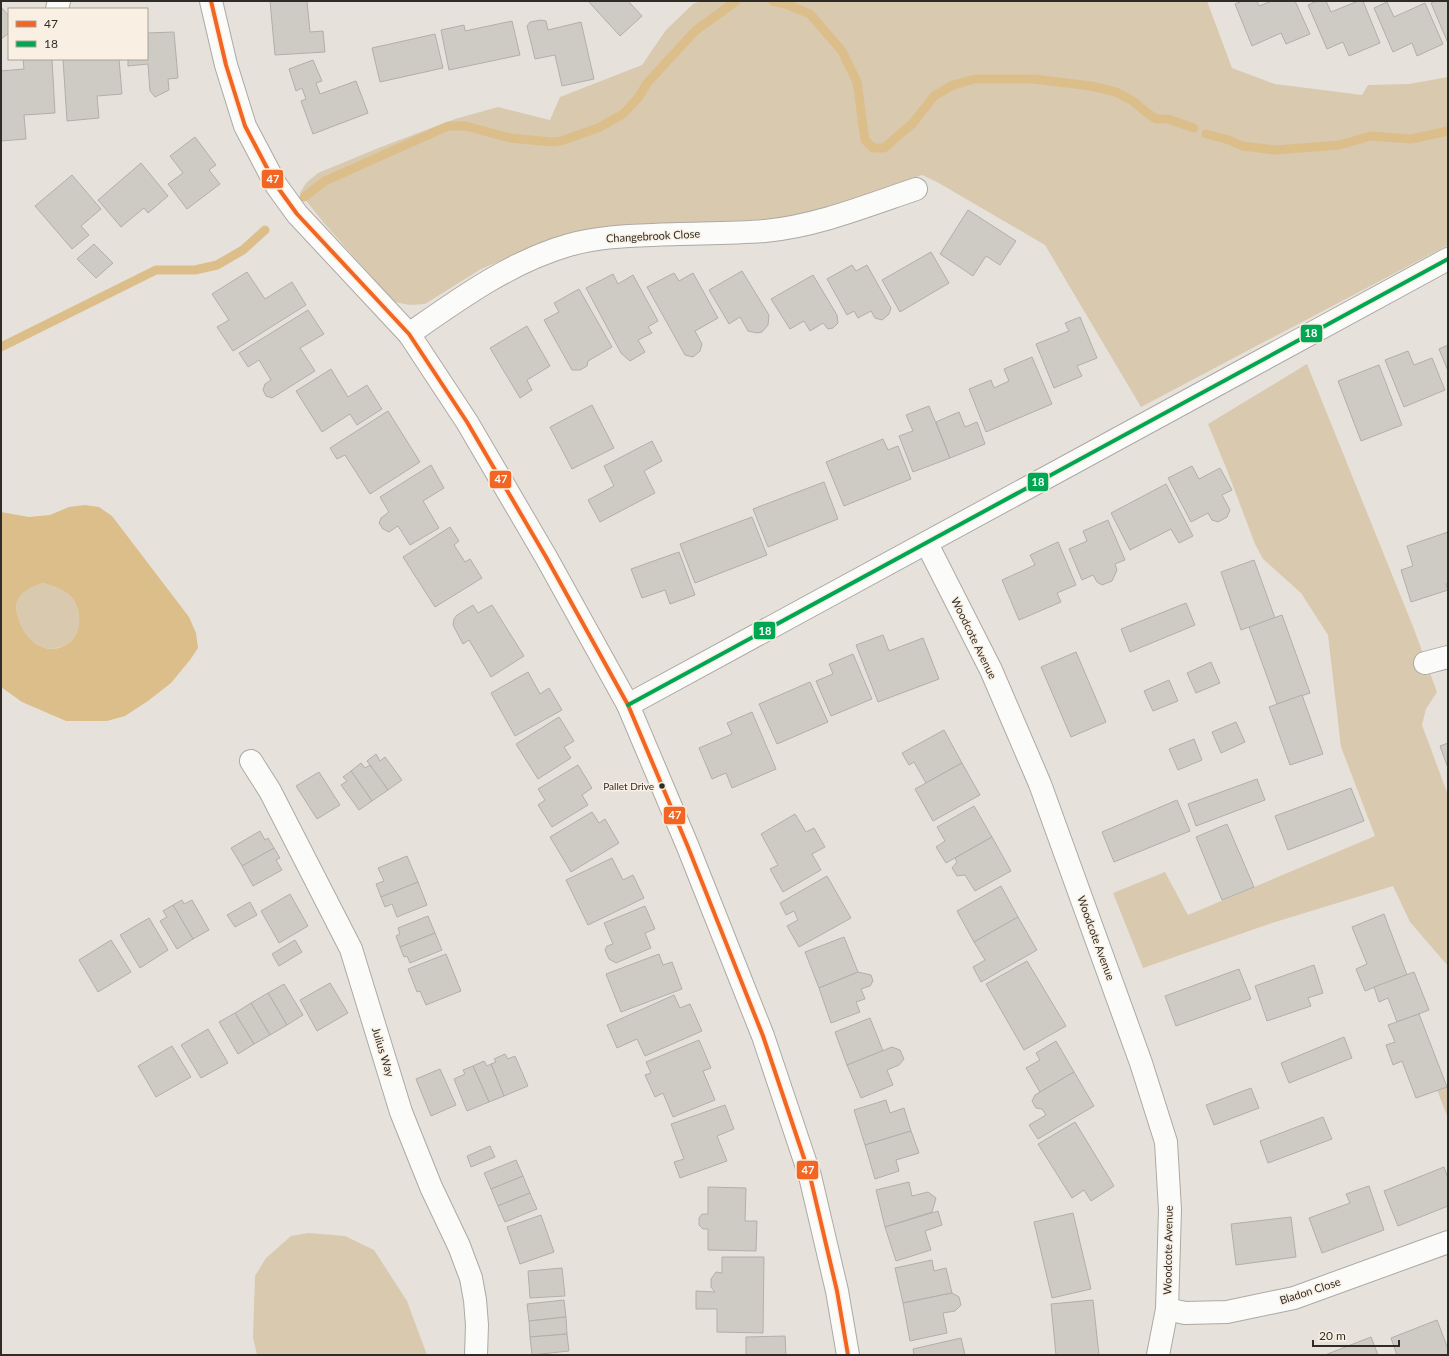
<svg xmlns="http://www.w3.org/2000/svg" width="1449" height="1356" font-family="Lato,sans-serif">
<style>
.green{fill:#d9c9af}
.water{fill:#dcbe8b;fill-rule:evenodd}
.lines{fill:none;stroke-linecap:round;stroke-linejoin:round}
.stream{stroke:#dcbe8b;stroke-width:9}
.building{fill:#cecbc5;stroke:#b2afaa}
.street-casing{stroke:#ada9a3;stroke-width:24}
.street{stroke:#fbfbfa;stroke-width:22}
.bus-1-casing{stroke:#f9f0e3;stroke-width:7}
.bus-2-casing{stroke:#f9f0e3;stroke-width:7}
.bus-1{stroke:#f26522;stroke-width:4}
.bus-2{stroke:#00a651;stroke-width:4}
.bus-dot{fill:#2f2c27;stroke:#f9f0e3;stroke-width:1.5}
.labels{text-anchor:middle;stroke-width:3;stroke-linejoin:round;paint-order:stroke}
.bus-label{font-size:10px;fill:#2f2c27;stroke:#f9f0e3;text-anchor:end}
.street-label{font-size:11px;fill:#2f2c27;stroke:#f9f0e3}
.line-badge{stroke:#f9f0e3;stroke-width:1.5}
.badge-label{font-size:11px;text-anchor:middle;font-weight:bold;fill:#fff}
</style>
<rect width="100%" height="100%" fill="#e6e2db"/>
<g class="green">
<path d="M701,1H1207L1232,68L1275,84L1362,95L1368,85L1409,84L1448,77V245L1141,407L1045,245L937,182L922,175L810,214L769,219L692,223L627,224L578,232L531,248L481,269L425,304L410,305L394,302L323,222L300,193L306,183L318,173L381,147L455,119L498,107L550,120L560,97L642,65L666,30L693,4Z"/>
<path d="M1307,364L1414,629L1437,692L1426,709L1422,725L1448,795V966L1410,922L1393,886L1272,923L1143,968L1113,893L1165,872L1188,915L1375,836L1341,747L1328,635L1301,593L1263,559L1255,544L1227,470L1208,424Z"/>
<path d="M43,583C51,586 60,588 68,594C82,604 83,631 70,642C48,658 26,643 19,620C17,615 15,607 17,602C21,591 33,586 43,583Z"/>
<path d="M1448,1086V1118L1437,1090Z"/>
<path d="M308,1233L345,1236L374,1250L407,1301L427,1355H257L253,1337L255,1276L266,1258L291,1236Z"/>
</g>
<path class="water" d="M85,505L99,507L112,516L189,617L196,633L198,648L190,660L171,683L148,701L125,716L107,721H66L22,702L1,687V512L29,517L50,515L69,507ZM43,583C52,586 60,588 68,594C82,604 83,631 70,642C48,659 26,642 19,620C17,615 15,607 17,602C21,591 33,586 43,583Z"/>
<g class="lines">
<g class="stream">
<path d="M773,1L786,4L810,14L842,51L857,82L865,140L873,148H884L913,123L934,96L953,85L975,79H1034L1091,86L1116,92L1133,101L1146,112L1156,119H1168L1194,128"/>
<path d="M1206,134L1229,140L1242,146L1275,150L1340,145L1370,136L1411,139L1448,131"/>
<path d="M304,197L325,181L448,126H465L510,138L552,142L561,141L598,128L623,114L638,98L648,82L695,31L736,1"/>
<path d="M1,347L156,270H195L217,265L243,250L265,230"/>
</g>
</g>
<g class="building">
<path d="M270,1H307L310,32L323,31L325,52L275,55Z"/>
<path d="M588,1H628L642,16L620,36Z"/>
<path d="M1242,1H1257L1259,6L1272,1H1295L1310,34L1286,44L1281,33L1252,46L1235,4Z"/>
<path d="M1317,1H1326L1331,12L1358,1H1363L1380,43L1349,56L1343,42L1327,49L1308,5Z"/>
<path d="M1435,1H1448V43L1431,3Z"/>
<path d="M1387,2L1394,17L1425,3L1443,44L1417,56L1412,43L1393,52L1374,8Z"/>
<path d="M1,7L9,16V33L1,39Z"/>
<path d="M541,20L546,21L548,30L581,22L594,79L562,86L555,55L535,59L527,26L530,22Z"/>
<path d="M512,21L520,55L449,70L441,30L464,25L465,31Z"/>
<path d="M174,32L178,78L168,79L169,90L155,97L150,91L148,64L128,66V59H147V33Z"/>
<path d="M435,34L443,68L380,82L372,48Z"/>
<path d="M23,59H52L55,113L24,115L26,139L1,141V71L24,69Z"/>
<path d="M63,59H119L122,94L97,96L99,118L67,121Z"/>
<path d="M313,60L322,81L316,83L320,94L356,81L368,113L313,134L301,101L306,99L302,88L296,91L289,69Z"/>
<path d="M195,137L216,165L209,170L220,184L187,209L168,184L183,173L170,156Z"/>
<path d="M141,163L168,196L148,213L144,208L121,227L98,200Z"/>
<path d="M72,175L101,209L81,226L89,235L72,249L35,206Z"/>
<path d="M968,210L1016,241L1000,265L986,256L973,276L940,254Z"/>
<path d="M94,244L113,263L96,278L77,259Z"/>
<path d="M931,252L949,283L900,312L882,280Z"/>
<path d="M852,265L856,271L867,265L891,308L889,314L882,320L875,318L871,311L858,318L854,311L847,315L827,279Z"/>
<path d="M742,271L769,315L768,325L762,332L757,333L748,331L740,317L729,324L709,290Z"/>
<path d="M247,272L265,299L292,282L306,305L233,351L217,327L229,320L212,294Z"/>
<path d="M674,273L679,281L693,273L718,318L695,331L702,344L700,351L693,357L685,355L647,287Z"/>
<path d="M613,274L618,284L633,275L658,321L648,327L652,333L638,340L645,352L630,361L621,353L586,288Z"/>
<path d="M813,275L837,315L838,323L833,328L828,329L823,323L810,331L804,321L790,329L771,299Z"/>
<path d="M579,289L612,347L588,361L587,366L580,370H572L544,320L559,312L554,303Z"/>
<path d="M308,310L324,334L300,348L315,371L272,398L266,396L263,390L265,384L271,380L259,360L248,367L239,353Z"/>
<path d="M1080,317L1097,358L1077,366L1082,376L1054,388L1036,344L1069,331L1065,323Z"/>
<path d="M527,326L550,366L527,380L532,390L520,398L490,348Z"/>
<path d="M1448,345V371L1439,349Z"/>
<path d="M1408,351L1414,365L1432,358L1445,390L1404,407L1385,360Z"/>
<path d="M1032,357L1052,404L986,432L969,389L991,380L994,388L1009,381L1004,369Z"/>
<path d="M1379,365L1402,425L1361,441L1338,381Z"/>
<path d="M331,369L348,397L367,385L382,409L357,425L350,414L322,432L296,391Z"/>
<path d="M592,405L614,448L572,469L550,427Z"/>
<path d="M929,406L950,458L913,472L899,436L913,431L906,415Z"/>
<path d="M388,411L420,462L370,494L345,455L337,459L330,448Z"/>
<path d="M959,412L965,427L977,422L985,444L950,458L936,422Z"/>
<path d="M883,439L888,450L898,446L911,479L844,506L826,462Z"/>
<path d="M652,441L662,461L644,471L655,493L600,522L588,500L614,486L604,466Z"/>
<path d="M431,465L444,488L423,501L439,528L410,545L398,526L389,532L383,529L379,523L381,518L389,512L380,497Z"/>
<path d="M1192,466L1199,479L1220,468L1232,490L1222,495L1230,510L1227,517L1218,522L1212,520L1208,513L1191,522L1168,478Z"/>
<path d="M824,482L838,519L768,547L753,509Z"/>
<path d="M1166,484L1193,536L1179,543L1171,529L1130,550L1111,513Z"/>
<path d="M752,517L767,555L695,583L680,544Z"/>
<path d="M1108,520L1125,560L1115,564L1117,570L1112,581L1102,585L1097,582L1093,575L1082,580L1069,549L1087,541L1083,531Z"/>
<path d="M450,527L459,541L454,545L465,562L470,559L482,578L435,607L403,557Z"/>
<path d="M1448,532V583L1446,584L1448,590L1411,602L1401,570L1413,566L1407,546Z"/>
<path d="M1058,542L1076,585L1057,593L1061,602L1019,620L1002,580L1035,565L1030,555Z"/>
<path d="M679,552L695,595L670,604L665,590L642,598L631,569Z"/>
<path d="M1254,560L1275,618L1241,630L1221,572Z"/>
<path d="M1186,603L1195,625L1130,652L1121,629Z"/>
<path d="M473,605L478,613L492,605L524,656L491,677L469,640L463,644L453,625L454,619L457,615Z"/>
<path d="M1282,615L1310,693L1277,704L1249,627Z"/>
<path d="M883,635L889,651L923,638L939,679L878,702L856,645Z"/>
<path d="M1076,652L1106,722L1071,737L1041,667Z"/>
<path d="M853,654L872,699L831,716L816,681L833,674L829,664Z"/>
<path d="M1211,662L1220,683L1196,693L1187,673Z"/>
<path d="M528,672L540,694L549,688L562,710L515,736L491,693Z"/>
<path d="M1169,680L1178,701L1153,711L1144,691Z"/>
<path d="M810,682L828,722L777,744L759,704Z"/>
<path d="M1302,695L1323,754L1290,765L1269,707Z"/>
<path d="M752,712L776,769L732,788L726,773L712,779L699,748L732,734L727,723Z"/>
<path d="M559,717L574,741L564,747L571,758L538,779L516,744Z"/>
<path d="M1236,722L1245,742L1221,753L1212,732Z"/>
<path d="M944,730L962,763L926,783L914,762L909,765L902,753Z"/>
<path d="M1194,739L1202,760L1178,770L1169,749Z"/>
<path d="M1448,743V768L1440,746Z"/>
<path d="M376,754L380,761L385,757L402,780L388,790L367,761Z"/>
<path d="M361,763L365,768L370,765L388,790L372,801L351,771Z"/>
<path d="M962,763L980,795L933,821L915,789Z"/>
<path d="M578,765L592,788L582,795L588,805L552,827L538,805L545,800L538,789Z"/>
<path d="M351,771L372,801L359,810L341,785L347,781L343,777Z"/>
<path d="M319,772L340,805L317,819L296,786Z"/>
<path d="M1257,779L1265,800L1196,826L1188,804Z"/>
<path d="M1351,788L1364,821L1288,850L1275,816Z"/>
<path d="M1177,800L1190,831L1114,862L1102,832Z"/>
<path d="M974,806L992,837L946,863L936,847L945,841L937,827Z"/>
<path d="M592,812L599,823L605,819L619,843L571,872L550,837Z"/>
<path d="M795,814L806,832L814,828L825,847L812,854L821,870L783,892L770,869L778,865L761,834Z"/>
<path d="M1227,824L1254,887L1222,900L1196,837Z"/>
<path d="M260,831L265,840L268,838L274,848L242,866L231,848Z"/>
<path d="M992,837L1011,871L975,891L965,875L957,876L952,868L957,862L955,858Z"/>
<path d="M274,848L280,858L276,860L282,870L253,886L242,866Z"/>
<path d="M407,856L418,882L381,897L376,884L384,881L378,868Z"/>
<path d="M612,858L623,880L633,875L644,898L588,925L566,880Z"/>
<path d="M827,876L851,918L799,947L787,926L798,920L794,911L786,915L780,903Z"/>
<path d="M418,882L427,905L397,917L392,904L385,907L381,897Z"/>
<path d="M1001,886L1018,917L974,942L957,911Z"/>
<path d="M290,894L308,926L279,943L261,911Z"/>
<path d="M182,900L184,904L192,900L209,930L193,939L173,905Z"/>
<path d="M250,902L257,915L235,927L227,915Z"/>
<path d="M173,905L193,939L177,949L160,921L167,917L163,911Z"/>
<path d="M645,906L655,929L645,933L651,948L616,963L609,959L605,950L607,946L613,944L604,923Z"/>
<path d="M1384,914L1407,975L1365,991L1356,969L1367,964L1352,927Z"/>
<path d="M428,916L435,933L400,947L396,936L400,934L398,928Z"/>
<path d="M1018,917L1037,950L981,982L973,967L985,960L974,942Z"/>
<path d="M149,918L168,950L140,968L120,935Z"/>
<path d="M435,933L442,950L410,963L407,956L404,957L400,947Z"/>
<path d="M844,937L858,972L819,988L805,952Z"/>
<path d="M111,940L131,972L98,992L79,960Z"/>
<path d="M295,940L302,952L279,966L272,954Z"/>
<path d="M446,954L461,991L426,1005L420,991L417,992L408,969Z"/>
<path d="M659,954L663,965L672,962L682,989L621,1012L606,974Z"/>
<path d="M1027,961L1066,1026L1024,1050L986,984Z"/>
<path d="M1314,965L1323,993L1308,998L1311,1006L1267,1021L1255,986Z"/>
<path d="M1239,969L1251,999L1176,1026L1165,996Z"/>
<path d="M858,972L871,975L873,981L870,986L861,989L865,999L856,1002L860,1012L831,1023L819,988Z"/>
<path d="M1414,972L1429,1010L1397,1022L1388,998L1379,1002L1374,987Z"/>
<path d="M330,983L348,1013L317,1031L300,1000Z"/>
<path d="M284,984L303,1015L287,1025L268,993Z"/>
<path d="M268,993L287,1025L270,1035L251,1003Z"/>
<path d="M674,995L680,1008L690,1004L702,1031L645,1056L637,1039L617,1048L607,1025Z"/>
<path d="M251,1003L270,1035L254,1044L235,1013Z"/>
<path d="M235,1013L254,1044L238,1054L219,1022Z"/>
<path d="M1419,1014L1447,1087L1416,1098L1402,1061L1393,1065L1386,1045L1395,1042L1388,1025Z"/>
<path d="M870,1018L883,1051L847,1065L835,1032Z"/>
<path d="M208,1029L228,1063L201,1078L181,1045Z"/>
<path d="M1344,1037L1352,1058L1289,1083L1281,1063Z"/>
<path d="M699,1040L711,1068L703,1071L715,1100L673,1117L663,1093L655,1097L645,1075L651,1073L646,1062Z"/>
<path d="M1056,1041L1074,1072L1040,1092L1026,1068L1040,1060L1036,1053Z"/>
<path d="M172,1046L191,1077L156,1097L138,1066Z"/>
<path d="M892,1047L900,1050L904,1059L899,1065L887,1070L893,1085L861,1098L847,1065Z"/>
<path d="M505,1054L508,1059L515,1056L528,1086L504,1096L491,1064L496,1062L494,1059Z"/>
<path d="M484,1061L487,1066L491,1064L504,1096L489,1102L473,1066Z"/>
<path d="M473,1066L489,1102L467,1111L454,1079L465,1074L463,1070Z"/>
<path d="M440,1069L456,1105L431,1116L416,1079Z"/>
<path d="M1074,1072L1094,1106L1038,1139L1029,1125L1046,1115L1042,1109L1036,1108L1032,1101L1035,1095Z"/>
<path d="M1251,1088L1259,1108L1214,1125L1206,1105Z"/>
<path d="M886,1100L890,1113L904,1108L911,1131L865,1145L854,1110Z"/>
<path d="M725,1105L734,1129L717,1136L727,1161L680,1178L674,1162L684,1159L671,1124Z"/>
<path d="M1323,1117L1332,1139L1268,1163L1260,1141Z"/>
<path d="M1075,1122L1114,1186L1091,1201L1084,1190L1072,1198L1038,1144Z"/>
<path d="M911,1131L919,1153L896,1160L899,1171L875,1179L865,1145Z"/>
<path d="M490,1146L495,1157L471,1167L467,1156Z"/>
<path d="M516,1160L523,1176L491,1189L484,1173Z"/>
<path d="M1444,1167L1448,1178V1206L1398,1226L1384,1191Z"/>
<path d="M523,1176L530,1193L498,1206L491,1189Z"/>
<path d="M909,1182L912,1196L928,1192L936,1198L932,1212L885,1227L876,1190Z"/>
<path d="M1369,1186L1384,1230L1322,1253L1309,1218L1350,1203L1346,1194Z"/>
<path d="M708,1187L746,1188L745,1221H757L756,1251L708,1250V1229H703L699,1225V1218L702,1214H708Z"/>
<path d="M530,1193L537,1209L505,1222L498,1206Z"/>
<path d="M938,1211L942,1225L925,1231L931,1250L896,1261L885,1227Z"/>
<path d="M1073,1213L1091,1289L1052,1298L1034,1222Z"/>
<path d="M541,1215L554,1252L520,1264L507,1227Z"/>
<path d="M1291,1217L1296,1257L1236,1265L1231,1224Z"/>
<path d="M722,1257H764L763,1333L717,1332V1309H696V1291L715,1292L711,1287V1279L716,1272L722,1273Z"/>
<path d="M932,1260L934,1271L946,1268L952,1293L903,1303L895,1268Z"/>
<path d="M562,1268L565,1296L530,1298L528,1271Z"/>
<path d="M952,1293L959,1297L961,1305L955,1311L943,1313L947,1333L910,1341L903,1303Z"/>
<path d="M564,1300L566,1317L529,1321L527,1304Z"/>
<path d="M1093,1300L1099,1355H1056L1051,1304Z"/>
<path d="M566,1317L567,1334L530,1337L529,1321Z"/>
<path d="M1437,1320L1448,1349V1355H1397L1391,1338Z"/>
<path d="M567,1334L569,1351L532,1355L530,1337Z"/>
<path d="M785,1336L786,1355H746V1337Z"/>
<path d="M1371,1337L1378,1355H1325Z"/>
<path d="M961,1338L965,1355H914L913,1349Z"/>
</g>
<g class="lines">
<defs>
<g id="street">
<path d="M211,1L226,65L245,126L276,185L297,214L409,334L467,422L546,557L628,705L688,847L763,1036L810,1176L837,1291L848,1355"/>
<path d="M57,9L59,1"/>
<path d="M409,334C459,299 510,262 569,245C597,237 625,236 653,235C690,233 728,234 765,231C817,226 866,206 916,189"/>
<path d="M927,544L991,670L1040,784L1141,1063L1166,1142L1170,1210L1167,1309L1158,1355"/>
<path d="M1425,663L1448,657"/>
<path d="M628,705L1448,259"/>
<path d="M251,761L270,791L351,949L401,1112L431,1187L459,1246L471,1278L475,1300L477,1325L476,1355"/>
<path d="M1167,1309L1185,1313L1227,1312L1294,1298L1448,1242"/>
</g>
</defs>
<use href="#street" class="street-casing"/>
<use href="#street" class="street"/>
<defs>
<path id="bus-1" d="M211,1L226,65L245,126L276,185L297,214L409,334L467,422L546,557L628,705L688,847L763,1036L810,1176L837,1291L848,1355"/>
<path id="bus-2" d="M628,705L1448,259"/>
</defs>
<use href="#bus-1" class="bus-1-casing"/>
<use href="#bus-2" class="bus-2-casing"/>
<use href="#bus-1" class="bus-1"/>
<use href="#bus-2" class="bus-2"/>
</g>
<circle class="bus-dot" cx="662" cy="786" r="3.5"/>
<g class="labels">
<g class="bus-label">
<text x="654" y="790">Pallet Drive</text>
</g>
<g class="street-label">
<text transform="translate(653 236) rotate(-3)" y="4">Changebrook Close</text>
<text transform="translate(974 638) rotate(64)" y="4">Woodcote Avenue</text>
<text transform="translate(1096 938) rotate(70)" y="4">Woodcote Avenue</text>
<text transform="translate(383 1052) rotate(73)" y="4">Julius Way</text>
<text transform="translate(1168 1250) rotate(-89)" y="4">Woodcote Avenue</text>
<text transform="translate(1310 1291) rotate(-18)" y="4">Bladon Close</text>
</g>
</g>
<g class="line-badge">
<rect x="261" y="169" width="23" height="20" rx="4" fill="#f26522"/>
<rect x="1300" y="324" width="23" height="19" rx="4" fill="#00a651"/>
<rect x="489" y="470" width="23" height="19" rx="4" fill="#f26522"/>
<rect x="1027" y="472" width="22" height="20" rx="4" fill="#00a651"/>
<rect x="753" y="621" width="23" height="19" rx="4" fill="#00a651"/>
<rect x="663" y="806" width="23" height="19" rx="4" fill="#f26522"/>
<rect x="796" y="1160" width="23" height="20" rx="4" fill="#f26522"/>
</g>
<g class="badge-label">
<text x="273" y="183">47</text>
<text x="1311" y="337">18</text>
<text x="501" y="483">47</text>
<text x="1038" y="486">18</text>
<text x="765" y="635">18</text>
<text x="675" y="819">47</text>
<text x="808" y="1174">47</text>
</g>
<rect width="1449" height="1356" fill="none" stroke="#2f2c27" stroke-width="4"/>
<rect x="8" y="8" width="140" height="52" fill="#f9f0e3" stroke="#a8a298"/>
<rect x="16" y="21" width="20" height="6" fill="#f26522" stroke="#a8a298"/>
<text x="44" y="28" font-size="12" fill="#2f2c27">47</text>
<rect x="16" y="41" width="20" height="6" fill="#00a651" stroke="#a8a298"/>
<text x="44" y="48" font-size="12" fill="#2f2c27">18</text>
<path d="M1313 1340v6h86v-6" fill="none" stroke="#2f2c27" stroke-width="2"/>
<text x="1319" y="1340" font-size="12" fill="#2f2c27" stroke="#f9f0e3" stroke-width="3" paint-order="stroke">20 m</text>
</svg>
